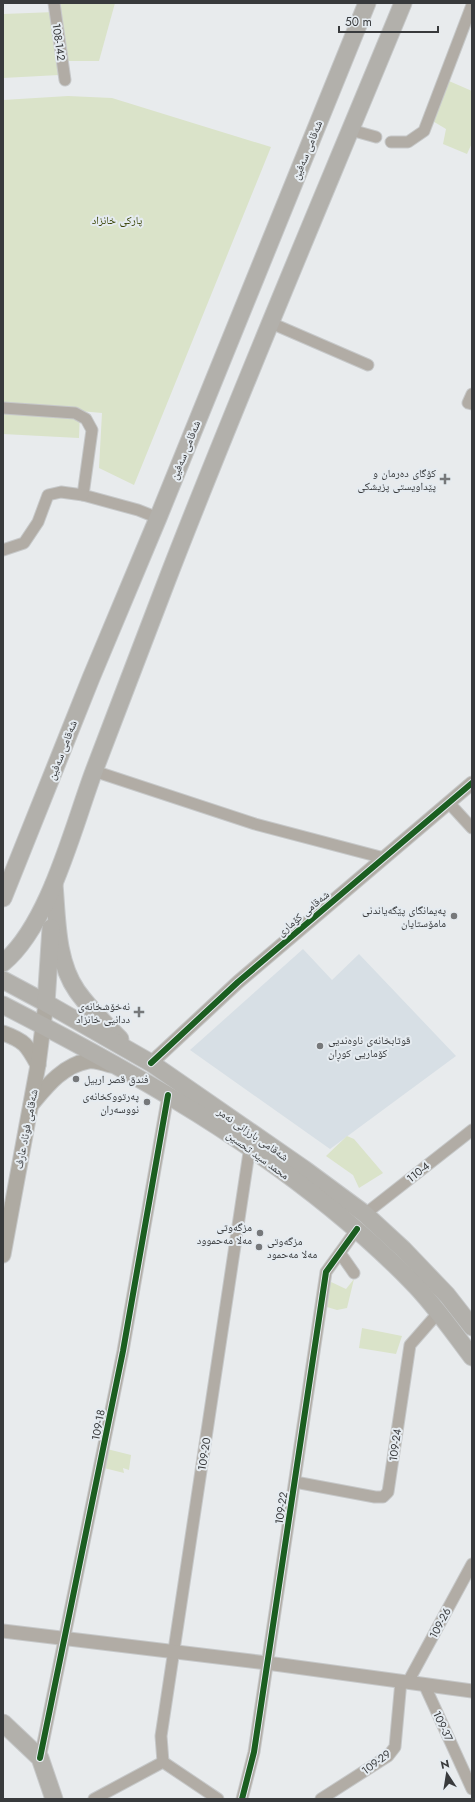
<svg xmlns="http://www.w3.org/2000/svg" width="475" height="1802" font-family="Jost,'Noto Naskh Arabic',sans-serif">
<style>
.built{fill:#d7dfe5}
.green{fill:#dae3c9}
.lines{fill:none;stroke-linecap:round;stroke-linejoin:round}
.minor-casing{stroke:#c6c8c9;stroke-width:13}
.tertiary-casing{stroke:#c6c8c9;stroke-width:15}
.secondary-casing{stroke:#c6c8c9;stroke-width:17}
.primary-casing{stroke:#c6c8c9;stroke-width:19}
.minor{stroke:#b1aca5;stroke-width:11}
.tertiary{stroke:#b1aca5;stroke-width:13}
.secondary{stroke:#aeaaa2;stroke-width:15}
.primary{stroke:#b2b0ab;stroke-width:17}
.cycleway-casing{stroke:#e5ebf0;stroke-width:8}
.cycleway{stroke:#1b5e20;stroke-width:6}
.poi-dot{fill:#76787a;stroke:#e5ebf0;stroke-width:1.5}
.labels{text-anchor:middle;stroke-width:4;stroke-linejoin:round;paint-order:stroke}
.street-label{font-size:11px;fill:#383a3c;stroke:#e5ebf0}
.park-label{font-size:11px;fill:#354100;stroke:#e5ebf0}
.poi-label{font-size:11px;fill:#383a3c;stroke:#e5ebf0;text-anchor:end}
</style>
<rect width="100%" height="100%" fill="#e8ebed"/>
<path class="built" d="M303,949L332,980L359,954L456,1056L330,1149L190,1050Z"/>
<g class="green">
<path d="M59,3H115L99,61H65Z"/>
<path d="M55,12L59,75L3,78V14Z"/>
<path d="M449,81L472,91V143L467,154L443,144L446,129L431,120Z"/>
<path d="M68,96L112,98L271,147L134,485L99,468L102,413L80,411L79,438L3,434V100Z"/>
<path d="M347,1136L354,1139L383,1173L359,1188L353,1175L326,1156Z"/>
<path d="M354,1279L347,1308L337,1310L327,1307L329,1281L346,1289Z"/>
<path d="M362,1328L402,1336L396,1354L359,1348Z"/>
<path d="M107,1449L131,1455L129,1470L123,1468L124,1473L104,1468Z"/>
</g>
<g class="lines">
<defs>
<g id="minor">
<path d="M54,3L65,80"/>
<path d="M351,130L376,137"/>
<path d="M391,142H408L424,131L472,5"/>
<path d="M271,323L368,365"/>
<path d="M472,394L468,403L472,404"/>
<path d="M3,408L75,413L86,419L92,430L83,495L138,510L158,518"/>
<path d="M3,550L24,543L38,522L48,495L61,492L83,495"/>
<path d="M94,771L255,824L384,858"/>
<path d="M449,803L472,828"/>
<path d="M365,1214L472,1130"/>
<path d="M340,1253L354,1273"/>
<path d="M295,1482L375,1497H383L388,1492L410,1345L438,1313"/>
<path d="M408,1682L472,1564"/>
<path d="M424,1684L472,1789"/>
<path d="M40,1758L123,1351L168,1095"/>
<path d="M163,1762L161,1736L250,1146"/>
<path d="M94,1799L163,1762L218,1799"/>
<path d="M242,1799L254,1752L326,1272L357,1229"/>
<path d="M321,1799L388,1756L395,1747L401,1681"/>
</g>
<g id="tertiary">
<path d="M151,1063L238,982L472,783"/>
<path d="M3,1631L267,1663L472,1691"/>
</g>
<g id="secondary">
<path d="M3,1033C25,1041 27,1045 38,1065"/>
<path d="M31,1105C46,1087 63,1065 88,1061C95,1060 104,1063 110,1065"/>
<path d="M3,1255L38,1065L46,1003"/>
</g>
<g id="primary">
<path d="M54,884C57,918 56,961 77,991C89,1008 105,1024 120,1039"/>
<path d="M3,898L91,678L158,518L367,3"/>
<path d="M3,963C49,925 73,827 94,771C118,707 143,644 167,580C242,386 324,195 403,3"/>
<path d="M3,980L46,1003L151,1063L304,1169L365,1214L403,1249L447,1295L472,1327"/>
<path d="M46,1003L51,928"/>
<path d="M3,1005C149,1080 296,1163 412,1282C434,1304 453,1332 472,1357"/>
<path d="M3,1723L40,1758L54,1799"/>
</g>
</defs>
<use href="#minor" class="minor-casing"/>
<use href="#tertiary" class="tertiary-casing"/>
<use href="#secondary" class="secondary-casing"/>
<use href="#primary" class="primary-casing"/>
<use href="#minor" class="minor"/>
<use href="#tertiary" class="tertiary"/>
<use href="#secondary" class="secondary"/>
<use href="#primary" class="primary"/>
<defs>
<g id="cycleway">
<path d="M151,1063L238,982L472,783"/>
<path d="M40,1758L123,1351L168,1095"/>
<path d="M242,1799L254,1752L326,1272L357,1229"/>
</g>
</defs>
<use href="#cycleway" class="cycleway-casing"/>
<use href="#cycleway" class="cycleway"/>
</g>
<g class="poi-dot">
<path d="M443 473h4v4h4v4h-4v4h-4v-4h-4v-4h4z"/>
<circle cx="454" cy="916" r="4"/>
<path d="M137 1006h4v4h4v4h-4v4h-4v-4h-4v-4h4z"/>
<circle cx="320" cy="1046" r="4"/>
<circle cx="76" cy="1079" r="4"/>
<circle cx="147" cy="1102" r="4"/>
<circle cx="260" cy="1233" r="4"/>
<circle cx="259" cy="1247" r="4"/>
</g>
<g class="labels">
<g class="street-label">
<text transform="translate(59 42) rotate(82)" y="4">108-142</text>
<text transform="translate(307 150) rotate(-68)" y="4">شەقامی سەفین</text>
<text transform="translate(185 450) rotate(-68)" y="4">شەقامی سەفین</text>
<text transform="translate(62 750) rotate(-69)" y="4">شەقامی سەفین</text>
<text transform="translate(303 913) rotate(-40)" y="4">شەقامی کۆماری</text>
<text transform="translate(26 1129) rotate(-79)" y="4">شەقامی فوئاد عارف</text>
<text transform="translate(253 1134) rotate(35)" y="4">شەقامی بارزانی نەمر</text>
<text transform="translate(258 1155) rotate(36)" y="4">محمد سید تحسین</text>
<text transform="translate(418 1172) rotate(-38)" y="4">110-4</text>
<text transform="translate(98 1425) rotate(-79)" y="4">109-18</text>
<text transform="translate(395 1445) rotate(-82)" y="4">109-24</text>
<text transform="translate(204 1454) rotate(-81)" y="4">109-20</text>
<text transform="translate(281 1508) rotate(-81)" y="4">109-22</text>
<text transform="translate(440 1623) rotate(-62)" y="4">109-26</text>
<text transform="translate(443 1726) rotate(65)" y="4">109-37</text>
<text transform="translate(376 1762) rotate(-37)" y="4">109-29</text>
</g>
<g class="park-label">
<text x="117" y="224">پارکی خانزاد</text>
</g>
<g class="poi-label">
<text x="436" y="477">کۆگای دەرمان و<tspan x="436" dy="13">پێداویستی پزیشکی</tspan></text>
<text x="446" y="914">پەیمانگای پێگەیاندنی<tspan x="446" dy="13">مامۆستایان</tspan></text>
<text x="130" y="1010">نەخۆشخانەی<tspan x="130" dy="13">ددانیی خانزاد</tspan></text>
<text x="328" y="1044" text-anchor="start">قوتابخانەی ناوەندیی<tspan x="328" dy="13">کۆماریی کوڕان</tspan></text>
<text x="84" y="1083" text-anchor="start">فندق قصر اربيل</text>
<text x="139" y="1100">پەرتووکخانەی<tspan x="139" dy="13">نووسەران</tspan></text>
<text x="252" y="1231">مزگەوتی<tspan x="252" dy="13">مەلا مەحموود</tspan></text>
<text x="267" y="1245" text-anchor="start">مزگەوتی<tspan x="267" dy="13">مەلا مەحمود</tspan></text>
</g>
</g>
<rect width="475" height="1802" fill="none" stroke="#383a3c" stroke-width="8"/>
<g transform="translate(447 1774) rotate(348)" stroke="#e5ebf0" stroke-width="3" paint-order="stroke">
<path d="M0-3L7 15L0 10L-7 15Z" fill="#383a3c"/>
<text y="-6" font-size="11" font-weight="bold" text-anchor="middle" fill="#383a3c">N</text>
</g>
<path d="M339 26v6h99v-6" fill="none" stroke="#383a3c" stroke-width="2"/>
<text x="345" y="26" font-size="12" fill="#383a3c" stroke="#e5ebf0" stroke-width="3" paint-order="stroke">50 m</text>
</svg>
